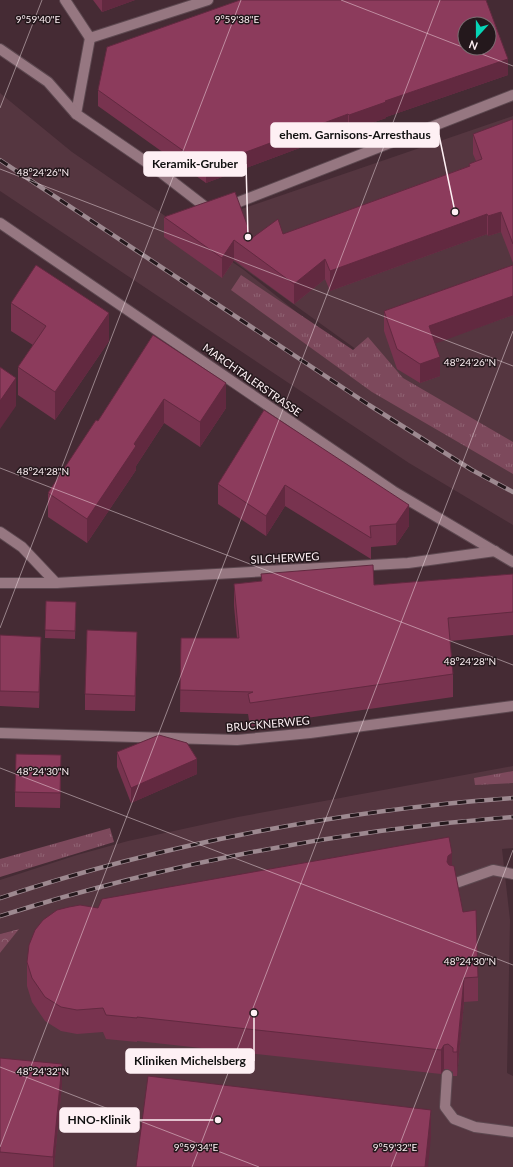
<svg xmlns="http://www.w3.org/2000/svg" width="513" height="1167" font-family="Lato,sans-serif">
<style>
.built{fill:#553640}
.grass{fill:url(#grass-tufts)}
.forest{fill:url(#forest-crowns)}
.lines{fill:none;stroke-linecap:round;stroke-linejoin:round}
.service-casing{stroke:#5d4850;stroke-width:12}
.minor-casing{stroke:#5d4850;stroke-width:12}
.service{stroke:#967781;stroke-width:10}
.minor{stroke:#967781;stroke-width:10}
.rail-casing{stroke:#9d8990;stroke-width:4.5}
.rail{stroke:#24181c;stroke-width:3;stroke-dasharray:9;stroke-linecap:butt}
.wall{fill:#78334f}
.shaded-wall{fill:#622940}
.building{fill:#8c3b5c;stroke:#622940;fill-rule:evenodd}
.ticks{fill:none;stroke:#fef0f4;stroke-width:1;stroke-opacity:0.45}
.labels{text-anchor:middle;stroke-width:3;stroke-linejoin:round;paint-order:stroke}
.street-label{font-size:11px;fill:#fef0f4;stroke:#24181c}
.ticks-label{font-size:10px;text-anchor:middle;fill:#fef0f4;stroke:#24181c;stroke-width:3;stroke-linejoin:round;paint-order:stroke}
.leader{fill:none;stroke:#fef0f4;stroke-width:1.5}
.callout-dot{fill:#fef0f4;stroke:#24181c;stroke-width:1.5}
.callout{fill:#fef0f4;stroke:#fef0f4;stroke-width:1.5}
.callout-label{font-size:12px;text-anchor:middle;font-weight:bold;fill:#111}
</style>
<defs>
<pattern id="grass-tufts" width="24" height="20" patternUnits="userSpaceOnUse"><rect width="24" height="20" fill="#7d495c"/><path d="M3 7l-1-3M5 7V3M7 7l1-3M15 17l-1-3M17 17v-4M19 17l1-3" fill="none" stroke="#906474"/></pattern>
<pattern id="forest-crowns" width="20" height="18" patternUnits="userSpaceOnUse"><rect width="20" height="18" fill="#7d495c"/><path d="M2 6a3 3 0 1 1 6 0M12 15a3 3 0 1 1 6 0" fill="none" stroke="#906474"/></pattern>
</defs>
<rect width="100%" height="100%" fill="#452b34"/>
<g class="built">
<path d="M0,93L72,152L244,270L436,424L513,469V525L409,463L0,191Z"/>
<path d="M513,116V452L439,409L200,237L195,225Z"/>
<path d="M513,766V848L502,849L510,920L507,1073L513,1076V1167H0V953L18,929L0,934V880L77,855L128,841L238,817Z"/>
</g>
<g class="grass">
<path d="M241,275L353,350L368,337L403,378L513,442V474L372,392L231,290Z"/>
<path d="M513,771V783L475,785L474,778Z"/>
<path d="M110,828L114,842L0,877V859Z"/>
</g>
<path class="forest" d="M19,929L0,953V934Z"/>
<g class="lines">
<defs>
<g id="service">
<path d="M453,884L493,870L513,874"/>
<path d="M447,1075L445,1107L454,1119L475,1127L513,1132"/>
</g>
<g id="minor">
<path d="M65,0L90,38"/>
<path d="M90,38L76,114L155,168L212,212"/>
<path d="M90,38L208,0"/>
<path d="M0,49L48,82L76,114"/>
<path d="M226,207L513,95"/>
<path d="M0,223L393,491L513,562"/>
<path d="M0,532L22,547L56,583"/>
<path d="M0,583H56L408,563L495,551"/>
<path d="M0,733L237,740L310,733L513,706"/>
</g>
</defs>
<use href="#service" class="service-casing"/>
<use href="#minor" class="minor-casing"/>
<use href="#service" class="service"/>
<use href="#minor" class="minor"/>
<defs>
<g id="rail">
<path d="M0,160L369,405L472,470L513,492"/>
<path d="M0,898C163,844 342,810 513,798"/>
<path d="M0,916C166,864 340,830 513,817"/>
</g>
</defs>
<use href="#rail" class="rail-casing"/>
<use href="#rail" class="rail"/>
</g>
<g class="wall">
<path d="M93,0H135L102,12Z"/>
<path d="M508,75L386,117V118L349,131L348,130L206,183L98,106V90Z"/>
<path d="M513,119V263L501,232L488,236L487,234L330,291L325,279L294,304L234,260L222,278L164,237V217L252,238L283,234L469,166V164L476,161L473,154V134Z"/>
<path d="M513,265V315L435,343L440,376L420,383L397,369L384,331V311Z"/>
<path d="M11,303L109,341L55,420L18,395V367L33,345L11,331Z"/>
<path d="M153,335L226,408L200,447L164,423L136,466V470L87,543L48,517V493L98,421Z"/>
<path d="M264,410L409,526L396,545L371,547V559L285,506L266,536L218,504V484Z"/>
<path d="M261,574L374,585L513,574V635L450,641L453,674V697L250,726L248,714L180,712L181,638H237L234,606V584L261,581Z"/>
<path d="M46,601L76,610L75,639L45,638Z"/>
<path d="M0,635L41,652L39,708L0,706Z"/>
<path d="M137,647L135,711L85,710V694Z"/>
<path d="M117,752L197,774L131,803L117,767Z"/>
<path d="M61,771L60,808L15,807V792Z"/>
<path d="M452,866L463,912L478,977V1001L464,1002L457,1076H453V1072L448,1069H444L441,1074L137,1041V1042L106,1039L103,1032L77,1034L61,1031L45,1021L32,1002L27,986V962L98,908Z"/>
<path d="M0,1058L62,1084L54,1167H0Z"/>
</g>
<g class="shaded-wall">
<path d="M102,0H135L102,12Z"/>
<path d="M508,59V75L386,117V118L349,131V115L385,101Z"/>
<path d="M348,114V130L206,183V167Z"/>
<path d="M501,212V232L488,236V216Z"/>
<path d="M487,214V234L330,291V271Z"/>
<path d="M234,240V260L222,278V258Z"/>
<path d="M325,259V279L294,304V284Z"/>
<path d="M513,296V315L429,346V326Z"/>
<path d="M109,313V341L55,420V392Z"/>
<path d="M440,357V376L420,383V364Z"/>
<path d="M16,378V406L0,429V401Z"/>
<path d="M226,383V408L200,447V422Z"/>
<path d="M164,399V423L136,466V470L87,543V519L134,444Z"/>
<path d="M285,485V506L266,536V516Z"/>
<path d="M409,505V526L396,545V524Z"/>
<path d="M137,632V647L135,711V696Z"/>
<path d="M41,637V652L39,708V692Z"/>
<path d="M61,755V771L60,808V793Z"/>
<path d="M197,759V774L131,803V788Z"/>
<path d="M452,853V878L447,862L448,856Z"/>
<path d="M464,978V1002L457,1076V1052Z"/>
<path d="M444,1045V1069L441,1074V1050Z"/>
<path d="M62,1064V1084L54,1167H53V1157Z"/>
<path d="M431,1110V1137L428,1167H425Z"/>
</g>
<g class="building">
<path d="M240,0H486L508,59L385,101L386,102L349,115L348,114L206,167L98,90L107,47ZM465,24H489V48H465Z"/>
<path d="M513,119V244L501,212L488,216L487,214L330,271L325,259L294,284L234,240L222,258L164,217L235,192L252,238L278,219L283,234L470,166L469,164L482,159L473,134Z"/>
<path d="M36,265L109,313L55,392L18,367L46,326L11,303Z"/>
<path d="M513,265V296L429,326L440,357L420,364L397,349L384,311Z"/>
<path d="M153,335L226,383L200,422L164,399L134,444L136,446L87,519L48,493L96,420L98,421Z"/>
<path d="M0,367L16,378L0,401Z"/>
<path d="M264,410L409,505L396,524L370,526L371,538L285,485L266,516L218,484Z"/>
<path d="M373,565L374,585L513,574V612L448,618L453,674L250,703L248,694L253,692L180,690L181,638H239L234,584L262,581L261,574Z"/>
<path d="M46,601L76,602L75,631L45,630Z"/>
<path d="M87,630L137,632L135,696L85,694Z"/>
<path d="M0,635L41,637L39,692L0,691Z"/>
<path d="M159,735L187,743L197,759L131,788L117,752Z"/>
<path d="M16,754L61,755L60,793L15,792Z"/>
<path d="M449,837L452,853L448,856L447,862L449,865L454,866L463,912L476,910L478,977L464,978L457,1052H453V1048L448,1044L444,1045L441,1050L137,1017V1018L106,1015L103,1008L77,1010L61,1007L45,997L32,978L27,962L29,945L35,930L43,920L57,910L69,907L80,905L98,908L102,899Z"/>
<path d="M0,1058L62,1064L53,1157L0,1152Z"/>
<path d="M148,1076L431,1110L425,1167H136Z"/>
</g>
<path class="ticks" d="M341,0L465,48M466,48L513,66M0,108L42,0M0,169L513,366M0,468L513,665M0,628L241,0M0,768L513,965M0,1067L259,1167M0,1147L440,0M192,1167L513,331M391,1167L513,850"/>
<g class="labels">
<g class="street-label">
<text transform="translate(252 380) rotate(35)" y="4">MARCHTALERSTRASSE</text>
<text transform="translate(285 558) rotate(-3)" y="4">SILCHERWEG</text>
<text transform="translate(268 724) rotate(-5)" y="4">BRUCKNERWEG</text>
</g>
</g>
<g class="ticks-label">
<text x="38" y="23">9°59'40"E</text>
<text x="237" y="23">9°59'38"E</text>
<text x="43" y="176">48°24'26"N</text>
<text x="470" y="366">48°24'26"N</text>
<text x="43" y="475">48°24'28"N</text>
<text x="470" y="665">48°24'28"N</text>
<text x="43" y="775">48°24'30"N</text>
<text x="470" y="965">48°24'30"N</text>
<text x="43" y="1075">48°24'32"N</text>
<text x="196" y="1151">9°59'34"E</text>
<text x="395" y="1151">9°59'32"E</text>
</g>
<path class="leader" d="M455 212L439 135M248 237L246 164M254 1013L254 1061M218 1120L139 1120"/>
<g class="callout-dot">
<circle cx="455" cy="212" r="4"/>
<circle cx="248" cy="237" r="4"/>
<circle cx="254" cy="1013" r="4"/>
<circle cx="218" cy="1120" r="4"/>
</g>
<g class="callout">
<rect x="271" y="123" width="168" height="24" rx="4"/>
<rect x="144" y="152" width="102" height="24" rx="4"/>
<rect x="126" y="1049" width="128" height="24" rx="4"/>
<rect x="60" y="1108" width="79" height="24" rx="4"/>
</g>
<g class="callout-label">
<text x="355" y="139">ehem. Garnisons-Arresthaus</text>
<text x="195" y="168">Keramik-Gruber</text>
<text x="190" y="1065">Kliniken Michelsberg</text>
<text x="99" y="1124">HNO-Klinik</text>
</g>
<g transform="translate(477 36) rotate(201)"><circle r="19" fill="#24181c" stroke="#7b6e72"/>
<path d="M0-3L7 15L0 10L-7 15Z" fill="#06d5b6"/>
<text y="-6" font-size="11" font-weight="bold" text-anchor="middle" fill="#fef0f4">N</text>
</g>
</svg>
